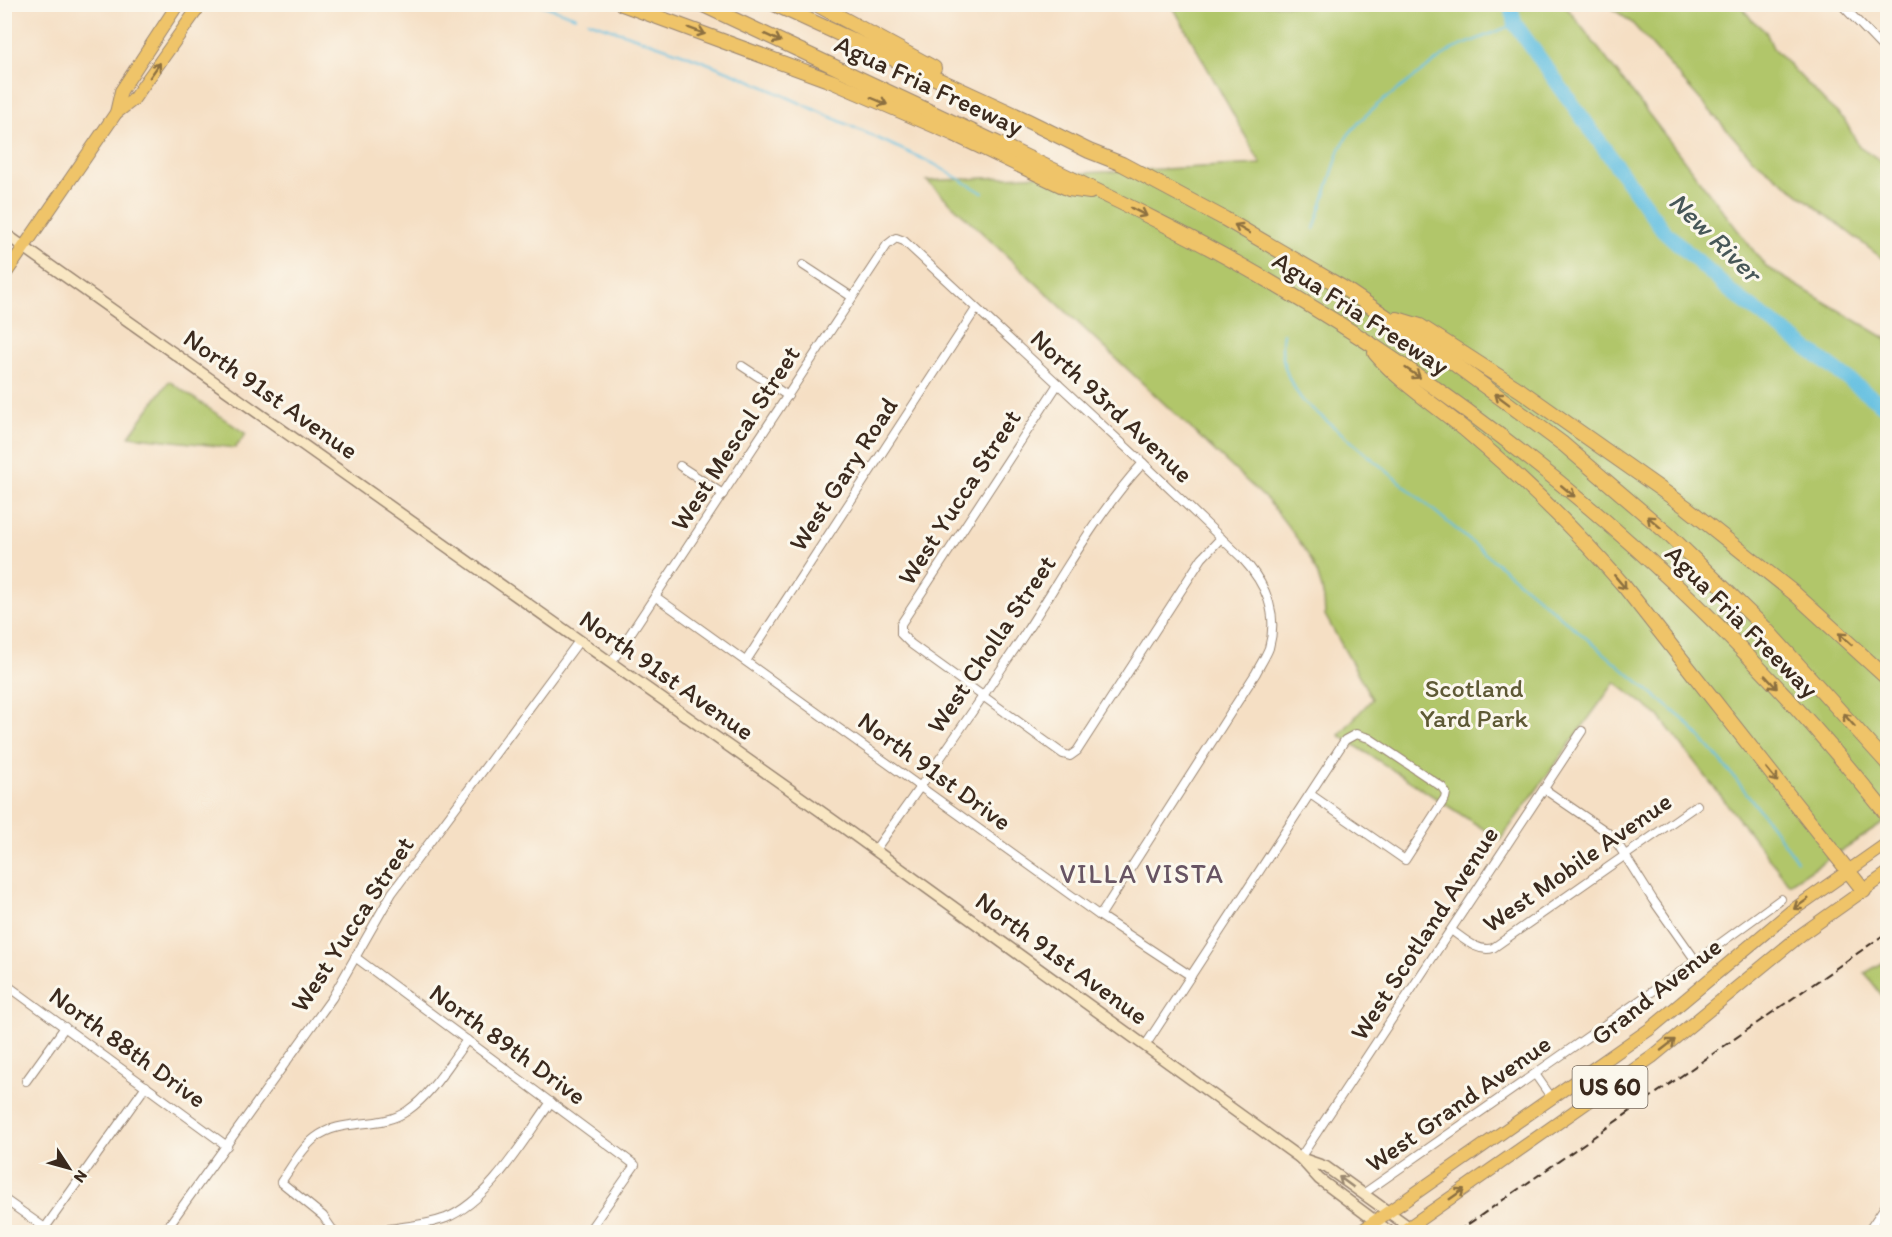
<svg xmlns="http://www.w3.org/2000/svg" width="1892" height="1237" font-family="Itim,sans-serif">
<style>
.green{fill:#b1c66a;stroke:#767844;stroke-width:1.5}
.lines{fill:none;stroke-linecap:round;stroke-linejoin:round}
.stream{stroke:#64c0e1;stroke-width:2}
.river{stroke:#64c0e1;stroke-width:15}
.minor-casing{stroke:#988471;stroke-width:10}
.secondary-casing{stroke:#988471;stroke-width:13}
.primary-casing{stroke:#988471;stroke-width:14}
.trunk-casing{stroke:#988471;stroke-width:14}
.motorway-casing{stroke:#988471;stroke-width:16}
.minor{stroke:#fff;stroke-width:8}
.secondary{stroke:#f9e7c3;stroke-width:10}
.primary{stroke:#efc469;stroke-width:12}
.trunk{stroke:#efc469;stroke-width:12}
.motorway{stroke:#efc469;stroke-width:14}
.rail{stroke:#3b2a1e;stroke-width:2;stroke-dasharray:9 4.5;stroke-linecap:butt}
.oneway{stroke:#8c6f40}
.oneway2{stroke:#9a8870}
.labels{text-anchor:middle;stroke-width:6;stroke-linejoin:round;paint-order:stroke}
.shield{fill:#fbf7ec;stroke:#75685c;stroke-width:1.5}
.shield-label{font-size:24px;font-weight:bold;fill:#3b2a1e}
.street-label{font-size:26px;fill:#3b2a1e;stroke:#fbf7ec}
.park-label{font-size:26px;fill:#5e5935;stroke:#fbf7ec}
.water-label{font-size:27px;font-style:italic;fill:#475758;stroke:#fbf7ec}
.neighbourhood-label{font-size:27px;letter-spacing:1.5px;fill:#675463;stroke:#fbf7ec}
</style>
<rect width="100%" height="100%" fill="#fbf7ec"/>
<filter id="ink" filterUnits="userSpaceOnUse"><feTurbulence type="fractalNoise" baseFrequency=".0167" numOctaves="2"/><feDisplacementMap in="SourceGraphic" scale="12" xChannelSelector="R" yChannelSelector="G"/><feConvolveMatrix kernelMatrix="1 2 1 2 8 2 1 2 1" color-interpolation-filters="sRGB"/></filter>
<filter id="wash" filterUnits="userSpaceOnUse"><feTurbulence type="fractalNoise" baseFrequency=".008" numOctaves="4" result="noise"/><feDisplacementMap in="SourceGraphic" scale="24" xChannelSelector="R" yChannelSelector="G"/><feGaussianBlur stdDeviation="1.35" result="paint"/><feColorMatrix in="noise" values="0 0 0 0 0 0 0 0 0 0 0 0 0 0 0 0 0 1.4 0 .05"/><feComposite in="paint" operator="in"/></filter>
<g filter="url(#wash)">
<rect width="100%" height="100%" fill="#f5dfc4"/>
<g class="green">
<path d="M1172,5H1565L1766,267L1887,339V821L1789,884L1659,716L1615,682L1500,840L1339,735L1372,699L1325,615C1325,566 1297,539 1269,502L927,181L1261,164Z"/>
<path d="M1608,5H1741L1751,19L1766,32L1773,48L1827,104L1844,119L1859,146L1887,165V262L1752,158L1632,23Z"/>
<path d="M169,381L246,434L235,448L129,436Z"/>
<path d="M1887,960V1002L1865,973Z"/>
</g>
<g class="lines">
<g class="stream">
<path d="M539,4L576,17"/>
<path d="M588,21L684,54L743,77L934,164L983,193"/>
<path d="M1314,229L1340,149L1348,135L1363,118L1377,105L1451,50L1515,24"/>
<path d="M1283,333C1279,359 1287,380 1303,401L1684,720C1726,763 1761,812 1797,860"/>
</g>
<path class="river" d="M1510,4L1515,24L1663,230L1730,291L1888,409"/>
</g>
</g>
<g filter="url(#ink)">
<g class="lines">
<defs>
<g id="minor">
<path d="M1841,4L1888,53"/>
<path d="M803,265L852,297"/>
<path d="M742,366L788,396"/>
<path d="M1058,384L901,624V634L911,644L1063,754L1070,756L1077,751L1202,558L1221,538"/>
<path d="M680,466L723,494"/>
<path d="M656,597L1100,916L1191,976"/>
<path d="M746,661L976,309"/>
<path d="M611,663L887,245L896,238L904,241L1143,463L1242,558C1266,584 1279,613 1269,648C1266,656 1260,665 1256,673L1100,916"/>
<path d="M1544,789L1607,832L1619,846L1653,900L1696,961"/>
<path d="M875,850C927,778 977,706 1026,632C1063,575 1097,513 1143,463"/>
<path d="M1451,930C1463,938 1478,953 1493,948L1697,805"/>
<path d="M355,957L635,1165L588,1232"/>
<path d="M4,983L227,1146"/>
<path d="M1145,1046L1345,740L1356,734L1369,738L1442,787L1446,793L1445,798L1405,860L1310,794"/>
<path d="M1535,1074L1551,1097"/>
<path d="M26,1081L65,1027"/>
<path d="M1300,1158L1582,731"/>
<path d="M1363,1194L1696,961L1781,899"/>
<path d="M4,1199L45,1228"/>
<path d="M42,1232L146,1086"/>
<path d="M164,1232L332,998L392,893L579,641"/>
<path d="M334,1232L323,1216L281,1182C291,1168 301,1149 315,1138C341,1117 380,1130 407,1111C432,1094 449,1064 467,1040"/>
<path d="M368,1232C393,1227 422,1227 446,1218C490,1200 524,1139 551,1102"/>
<path d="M1868,1232L1888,1202"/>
</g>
<g id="secondary">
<path d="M4,233L847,830L1300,1158L1319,1179L1390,1232"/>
<path d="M1300,1158L1326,1167L1416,1232"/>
</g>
<g id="primary">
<path d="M116,113L121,91L178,4"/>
<path d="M4,276L116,113L133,100L201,4"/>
</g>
<g id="trunk">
<path d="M1360,1232L1650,1029L1790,912L1888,843"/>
<path d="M1402,1232L1652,1057L1802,934L1888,873"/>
</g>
<g id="motorway">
<path d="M622,4L831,81L954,134L1069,189L1090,192"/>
<path d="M701,4C800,51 899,98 999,144C1091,188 1184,231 1272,283C1507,420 1719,602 1888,816"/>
<path d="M774,4L1026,120L1089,151L1122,164L1225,219L1345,289L1437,351L1563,444L1667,533L1765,628L1888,764"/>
<path d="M816,4L934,68"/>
<path d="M1397,319L1420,326L1520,390L1686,507L1794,593L1888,679"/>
<path d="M1375,353C1402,385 1439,407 1470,434C1525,481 1577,531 1624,586L1864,891"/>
</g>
</defs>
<use href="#minor" class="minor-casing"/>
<use href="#secondary" class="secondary-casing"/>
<use href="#primary" class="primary-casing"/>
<use href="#trunk" class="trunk-casing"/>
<use href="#motorway" class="motorway-casing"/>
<use href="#minor" class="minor"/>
<use href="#secondary" class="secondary"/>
<use href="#primary" class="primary"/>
<use href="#trunk" class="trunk"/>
<use href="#motorway" class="motorway"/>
<path class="rail" d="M1457,1232L1888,932"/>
</g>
<defs><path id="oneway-shaft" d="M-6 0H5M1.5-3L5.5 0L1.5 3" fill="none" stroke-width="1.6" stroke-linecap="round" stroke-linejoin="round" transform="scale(1.5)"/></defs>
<g class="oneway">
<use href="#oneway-shaft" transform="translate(697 31) rotate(20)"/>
<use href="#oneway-shaft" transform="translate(773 38) rotate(25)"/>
<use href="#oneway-shaft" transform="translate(155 70) rotate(-55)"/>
<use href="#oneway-shaft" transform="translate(879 101) rotate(23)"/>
<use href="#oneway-shaft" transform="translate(1139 212) rotate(27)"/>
<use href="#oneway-shaft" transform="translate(1242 229) rotate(-150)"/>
<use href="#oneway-shaft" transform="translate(1413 373) rotate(34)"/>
<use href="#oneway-shaft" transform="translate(1502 399) rotate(-143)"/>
<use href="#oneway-shaft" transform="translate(1568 491) rotate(40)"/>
<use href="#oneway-shaft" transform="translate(1654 522) rotate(-139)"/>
<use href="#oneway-shaft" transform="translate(1620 582) rotate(50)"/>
<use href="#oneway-shaft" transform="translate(1845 639) rotate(-138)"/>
<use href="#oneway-shaft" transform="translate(1771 682) rotate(47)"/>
<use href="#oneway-shaft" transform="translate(1849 720) rotate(-132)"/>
<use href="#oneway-shaft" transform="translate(1772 775) rotate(51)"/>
<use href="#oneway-shaft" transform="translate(1801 904) rotate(145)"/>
<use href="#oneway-shaft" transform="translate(1668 1045) rotate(-38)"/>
<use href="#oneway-shaft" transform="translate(1457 1194) rotate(-35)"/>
</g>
<use class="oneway2" href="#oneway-shaft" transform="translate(1346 1182) rotate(-144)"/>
</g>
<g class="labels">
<rect class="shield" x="1572.5" y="1066" width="75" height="42" rx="4.5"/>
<g class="shield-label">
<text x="1610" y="1095">US 60</text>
</g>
<g class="street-label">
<text transform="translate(929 85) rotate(25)" y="9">Agua Fria Freeway</text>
<text transform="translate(1361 313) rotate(33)" y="9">Agua Fria Freeway</text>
<text transform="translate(271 394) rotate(35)" y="9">North 91st Avenue</text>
<text transform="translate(1112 406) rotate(43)" y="9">North 93rd Avenue</text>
<text transform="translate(735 438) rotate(-57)" y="9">West Mescal Street</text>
<text transform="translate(843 474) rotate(-57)" y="9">West Gary Road</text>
<text transform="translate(959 497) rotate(-57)" y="9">West Yucca Street</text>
<text transform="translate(1742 621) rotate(45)" y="9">Agua Fria Freeway</text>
<text transform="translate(991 644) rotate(-56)" y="9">West Cholla Street</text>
<text transform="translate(667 675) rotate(35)" y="9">North 91st Avenue</text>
<text transform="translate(935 771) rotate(36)" y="9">North 91st Drive</text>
<text transform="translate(1577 862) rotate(-35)" y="9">West Mobile Avenue</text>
<text transform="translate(352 924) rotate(-57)" y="9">West Yucca Street</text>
<text transform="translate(1424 933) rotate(-57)" y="9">West Scotland Avenue</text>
<text transform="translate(1062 958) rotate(36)" y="9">North 91st Avenue</text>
<text transform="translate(1656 991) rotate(-38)" y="9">Grand Avenue</text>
<text transform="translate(508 1044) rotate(36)" y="9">North 89th Drive</text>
<text transform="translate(128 1047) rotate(36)" y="9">North 88th Drive</text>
<text transform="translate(1458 1103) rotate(-35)" y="9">West Grand Avenue</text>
</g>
<g class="park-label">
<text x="1474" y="697">Scotland<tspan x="1474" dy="30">Yard Park</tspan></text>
</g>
<g class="water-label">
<text transform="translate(1715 237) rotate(44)" y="9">New River</text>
</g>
<g class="neighbourhood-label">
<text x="1142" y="883">VILLA VISTA</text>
</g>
</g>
<rect width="1892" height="1237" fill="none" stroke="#fbf7ec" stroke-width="24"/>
<g transform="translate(69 1168) rotate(126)" stroke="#fbf7ec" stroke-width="4.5" paint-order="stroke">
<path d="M0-4.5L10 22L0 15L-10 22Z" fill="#3b2a1e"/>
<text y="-9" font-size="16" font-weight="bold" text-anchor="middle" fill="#3b2a1e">N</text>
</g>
</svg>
